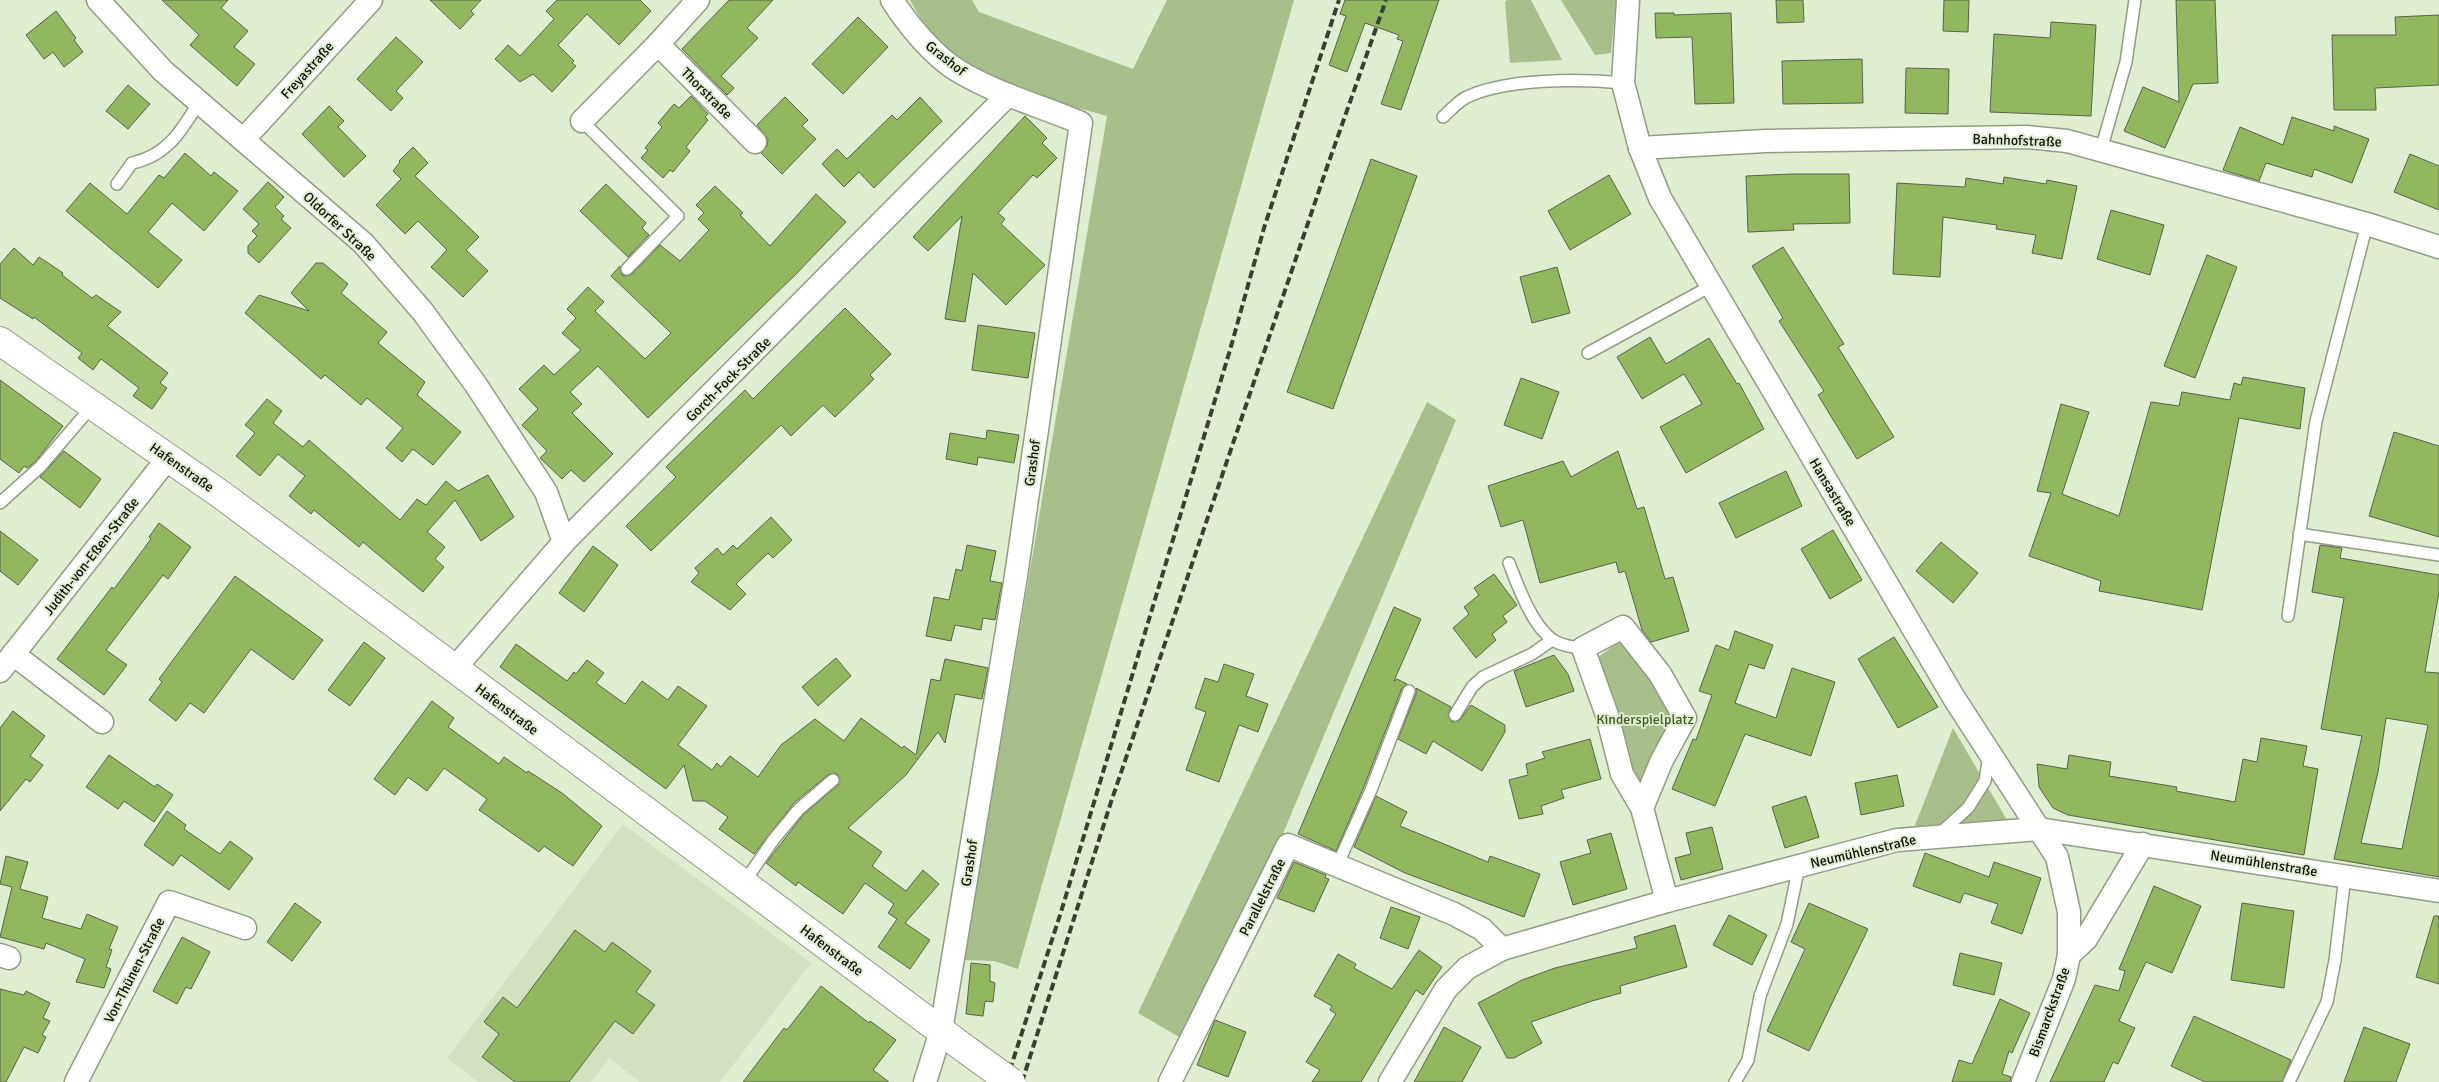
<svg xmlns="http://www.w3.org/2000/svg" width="2439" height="1082" font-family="Signika,sans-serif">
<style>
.built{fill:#d2e2c0}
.green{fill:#a7bf8a}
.building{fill:#92b85f;stroke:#58634c;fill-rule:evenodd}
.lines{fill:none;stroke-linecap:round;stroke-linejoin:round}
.service-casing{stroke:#919d83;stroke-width:14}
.minor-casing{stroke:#919d83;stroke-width:25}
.tertiary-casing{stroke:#919d83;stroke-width:30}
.service{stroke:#fff;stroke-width:11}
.minor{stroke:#fff;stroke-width:22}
.tertiary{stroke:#fff;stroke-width:28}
.rail{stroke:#393f32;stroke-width:4;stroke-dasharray:8 4;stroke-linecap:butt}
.tertiary-bridge-casing{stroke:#919d83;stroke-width:30;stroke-linecap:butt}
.tertiary-bridge{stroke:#fff;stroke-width:28}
.labels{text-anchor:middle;stroke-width:4;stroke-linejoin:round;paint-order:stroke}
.street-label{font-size:14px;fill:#0d1108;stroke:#dfedd1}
.park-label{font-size:14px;fill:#435b1d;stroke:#dfedd1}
</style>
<rect width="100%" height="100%" fill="#dfedd1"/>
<path class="built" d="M623,824L811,963L720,1082H640L609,1058L591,1082H478L447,1058Z"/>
<g class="green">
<path d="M910,0H972L979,12L1133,69L1167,0H1294L1018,969L994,961L964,960L1107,116L1010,89L937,48Z"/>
<path d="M1507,0H1531L1562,60L1510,63L1505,2Z"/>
<path d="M1561,0H1616L1611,53L1595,55Z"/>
<path d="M1427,402L1456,420L1282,836L1179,1037L1138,1013Z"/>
<path d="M1620,641L1652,677L1674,718L1642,786L1629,769L1597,658Z"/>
<path d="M1953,728L2007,820L1914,828Z"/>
</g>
<g class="building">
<path d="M162,0H228L221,8L248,31L234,47L255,64L237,86L190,45L199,35Z"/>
<path d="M430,0H481L471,11L474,14L460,29Z"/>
<path d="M557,0H640L651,11L619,45L587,14L558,45L574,61L572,63L576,66L552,92L533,74L520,82L495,59L508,45L520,56L554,19L546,11Z"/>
<path d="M729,0H773L747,28L758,38L721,76L734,88L727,95L682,49Z"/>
<path d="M1345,0H1439L1401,110L1381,104L1403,41L1397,39L1399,35L1365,23L1347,72L1329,65L1346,16L1340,14Z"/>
<path d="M1776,0H1803L1804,22L1777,23Z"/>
<path d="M1944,0H1969L1968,32L1943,31Z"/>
<path d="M2176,0H2215L2218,83L2193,84L2165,148L2124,131L2143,87L2179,102Z"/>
<path d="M56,11L76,38L74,40L83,52L64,67L53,52L44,59L26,35Z"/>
<path d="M1655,13H1674V15L1731,13L1734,103L1695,104L1692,37L1656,38Z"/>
<path d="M2439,15V85L2375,88L2376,110H2334L2332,35H2396L2395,17Z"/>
<path d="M858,17L888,47L843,94L812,64Z"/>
<path d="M2051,22L2096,25L2091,116L1990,112L1994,34L2050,38Z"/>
<path d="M396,37L423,62L396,91L403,98L391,111L357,79Z"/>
<path d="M1862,59L1863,103L1783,104L1782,61Z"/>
<path d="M1906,68L1949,69L1948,114L1905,113Z"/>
<path d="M128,85L150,104L128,129L106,111Z"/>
<path d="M691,96L708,114L705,117L708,120L686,147L690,151L673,172L670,170L663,178L641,158L648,150L645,148L662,127L658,123L674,104L679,108Z"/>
<path d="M785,97L808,120L802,126L816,139L782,174L761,153L767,146L768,139L757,125Z"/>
<path d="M920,97L942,121L874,188L859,172L844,187L822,164L837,149L847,159L892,115L897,120Z"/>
<path d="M329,106L344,121L338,127L366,156L344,177L302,134Z"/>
<path d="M1025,116L1047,138L1042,143L1057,158L1037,178L1033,175L998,213L1005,219L1001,224L1045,265L1006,305L973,273L965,322L945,319L962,216L928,251L913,237Z"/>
<path d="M2292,117L2334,131V126L2369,139L2352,183L2314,169L2312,177L2266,163L2259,181L2223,170L2240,127L2283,145Z"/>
<path d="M413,147L428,163L415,176L479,237L466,250L488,271L463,297L431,267L447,250L418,221L405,234L376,205L401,179L393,171L400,162L399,161Z"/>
<path d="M185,153L211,176L214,172L238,191L204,231L172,203L148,232L182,260L158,288L66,211L90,183L127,214L159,175L164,178Z"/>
<path d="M2410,154L2439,166V210L2394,192Z"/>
<path d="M1371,159L1417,176L1333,409L1287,392Z"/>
<path d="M1791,174H1849L1850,223L1793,224L1794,230L1748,232L1746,176Z"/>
<path d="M1609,175L1631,214L1570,250L1548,211Z"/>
<path d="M2004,177L2046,184L2047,180L2077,186L2062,259L2032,253L2036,235L1996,229L1997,225L1943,217L1940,277L1893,274L1897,183L1965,187L1966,178L2003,184Z"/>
<path d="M268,182L284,197L275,207L284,216L281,219L291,228L259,263L248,253V246L257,236L252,231L259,224L243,209Z"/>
<path d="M606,184L646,223L642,228L649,235L628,257L580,211Z"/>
<path d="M715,186L743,213L740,215L770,246L816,194L846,222L796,274L648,418L598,366L570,392L582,404L572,413L613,454L584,482L571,470L562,479L540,458L547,451L522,425L538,409L519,389L544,365L554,375L581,350L562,333L576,318L567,309L588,287L604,302L595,311L645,359L671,333L611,276L620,266L622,275L626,276L632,274L660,245L680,261L709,230L698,219L704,213L696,205Z"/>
<path d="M2111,210L2164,225L2150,275L2097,259Z"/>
<path d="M1783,247L1844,344L1838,347L1894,437L1857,459L1818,395L1824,391L1779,321L1783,318L1752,266Z"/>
<path d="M14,248L33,265L39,257L63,273L62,275L92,298L96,295L121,312L107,326L168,373L160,383L167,388L152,409L133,396L139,388L101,359L93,370L78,358L82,353L34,317L33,319L0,298V264Z"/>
<path d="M2207,255L2237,267L2195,378L2164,366Z"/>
<path d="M316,263H323L348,284L341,293L387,332L378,343L425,382L417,395L461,432L433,465L413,449L402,462L386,448L403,428L367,398L361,405L325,375L321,379L245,313L259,295L309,311L291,293Z"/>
<path d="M1557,267L1570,313L1532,323L1520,277Z"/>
<path d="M845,308L891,354L870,375L874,379L835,417L823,405L791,436L781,425L651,551L626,526L676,477L666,467L745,390L753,399Z"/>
<path d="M978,325L1035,333L1028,378L972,370Z"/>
<path d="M1650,337L1666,364L1709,338L1737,384L1739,383L1764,429L1686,473L1660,427L1702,404L1684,374L1642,399L1617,357Z"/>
<path d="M2243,377L2305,388L2300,429L2239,418L2202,610L2099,591L2101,581L2029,556L2051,493L2037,491L2061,404L2089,412L2062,494L2119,516L2151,402L2179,406L2182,392L2230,400L2234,383L2241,385Z"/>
<path d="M1521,378L1559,392L1542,439L1504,425Z"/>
<path d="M0,380L63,426L35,462L27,468L24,466L19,473L0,459Z"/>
<path d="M267,399L282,411L273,423L303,447L309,440L400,520L417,499L426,505L446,481L458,491L488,475L514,517L481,541L455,500L427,532L445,547L435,559L444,567L423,592L363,542L359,547L314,510L311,514L289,496L305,476L278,454L260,476L236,456L255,433L245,425Z"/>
<path d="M987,430L1019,435L1014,463L978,457L977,465L946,459L950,433L986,439Z"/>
<path d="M2394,432L2439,446V537L2369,516Z"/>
<path d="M64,451L101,479L80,508L40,477Z"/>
<path d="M1618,451L1637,509L1644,507L1665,579L1673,577L1689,631L1651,642L1642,630L1625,571L1619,573L1616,562L1540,583L1523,520L1501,527L1488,486L1563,461L1571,477Z"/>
<path d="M1786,471L1802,506L1736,538L1719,503Z"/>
<path d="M771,517L792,540L773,558L768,553L736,584L746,594L730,610L691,582L699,573L695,568L717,548L723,555L733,545L737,549Z"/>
<path d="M159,523L191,547L168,579L163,575L106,650L127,665L104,695L57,659L112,587L114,589L151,539L149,537Z"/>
<path d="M1833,530L1862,580L1830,599L1801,549Z"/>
<path d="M0,531L38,560L18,585L0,571Z"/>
<path d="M1941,542L1978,573L1953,603L1916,571Z"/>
<path d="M967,545L996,551L990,581L1002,583L995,620L983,618L981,630L955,625L951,641L926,636L934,597L949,600L956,569L962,571Z"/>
<path d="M2320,545L2342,548L2340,558L2439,575V592L2425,672L2439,673V877L2334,859L2362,736L2321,729L2344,598L2312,592ZM2386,718L2428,725L2402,849L2361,843L2378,772Z"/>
<path d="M593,546L618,565L584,612L559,593Z"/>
<path d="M1494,574L1517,605L1503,616L1507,622L1492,634L1496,640L1476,658L1453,628L1469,614L1464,607L1479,595L1474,588Z"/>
<path d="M235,576L323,640L293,680L251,649L204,713L190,703L176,721L149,700L162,682L159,679Z"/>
<path d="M1394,607L1421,619L1394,681L1397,679L1407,684L1402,688L1363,789L1336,851L1298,834Z"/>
<path d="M1735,631L1773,645L1764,669L1749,664L1735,703L1776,718L1792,668L1835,682L1811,756L1745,734L1715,806L1672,789L1693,739L1696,740L1712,695L1699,691L1716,645L1729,650Z"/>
<path d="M1894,637L1938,707L1898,728L1858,659Z"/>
<path d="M364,642L385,658L350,706L328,690Z"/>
<path d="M516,644L567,681L574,672L576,674L587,660L604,673L596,683L625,704L642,681L668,700L678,686L707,706L678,745L712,770L717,763L721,767L730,756L758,777L781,745L815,719L844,741L861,718L902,748L904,746L916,755L931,679L940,681L945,659L988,668L982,699L955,694L945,743L938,732L906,775L848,828L882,852L872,866L906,891L923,870L939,884L905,923L930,940L910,969L878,947L897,919L888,913L894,904L865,883L843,914L798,882L796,886L766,863L804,814L838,785L840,779L838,775L835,773L829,774L794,803L754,854L719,829L728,817L705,801H693L684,765L666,789L500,667Z"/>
<path d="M1554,655L1568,674L1574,691L1526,707L1514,671Z"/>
<path d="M836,658L851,676L818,706L802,687Z"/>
<path d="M1224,664L1254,674L1246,696L1268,704L1258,732L1239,725L1219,782L1186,770L1206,712L1195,708L1205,678L1218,682Z"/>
<path d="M1416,688L1451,707L1448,715L1452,722L1459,721L1471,705L1505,725V732L1482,771L1433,741L1426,754L1398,739L1416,694Z"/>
<path d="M432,701L454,718L448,727L499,764L504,757L527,773L528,771L562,793L602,826L573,866L544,846L539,852L479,810L487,799L444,768L427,791L408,777L395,795L374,779Z"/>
<path d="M13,711L45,736L30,756L43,765L30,782L26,779L0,811V728Z"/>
<path d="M2261,738L2307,746L2303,766L2318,769L2304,855L2068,815L2053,808L2039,787L2037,764L2067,769L2069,755L2111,762L2109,776L2177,787L2176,791L2235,802L2243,759L2257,762Z"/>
<path d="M1590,739L1601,779L1561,790L1564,798L1541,806L1543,814L1519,819L1509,780L1528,775L1526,764L1545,758L1542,752Z"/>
<path d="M109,755L155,787L157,784L173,795L154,822L124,801L118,809L86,787Z"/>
<path d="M1897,775L1904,806L1861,815L1855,783Z"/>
<path d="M1376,796L1407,812L1400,826L1488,862L1490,856L1540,874L1524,917L1405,873L1354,847Z"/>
<path d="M1806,796L1819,837L1785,848L1772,807Z"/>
<path d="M167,811L186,825L184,829L220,854L230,841L253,858L229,890L181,855L173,866L144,845Z"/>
<path d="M1712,827L1723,869L1681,880L1675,858L1691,854L1686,833Z"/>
<path d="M1611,833L1627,889L1573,905L1560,862L1591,853L1587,840Z"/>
<path d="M1925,853L1989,877L1994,862L2041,878L2022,934L1991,923L1998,904L1964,893L1960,903L1913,886Z"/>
<path d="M6,856L28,862L20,889L48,897L42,918L81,929L87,914L118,927L109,949L112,950L106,967L111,969L104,988L76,982L85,959L46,943L44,949L0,937L12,887L0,884Z"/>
<path d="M1294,862L1326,875L1325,878L1329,879L1314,912L1277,898Z"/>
<path d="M2154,886L2201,906L2172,973L2146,962L2119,1021L2135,1028L2118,1064L2113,1062L2104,1082H2050L2095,985L2119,991L2125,971L2119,969Z"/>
<path d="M295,903L321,922L292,961L267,942Z"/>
<path d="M1809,903L1868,929L1809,1051L1767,1031L1805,949L1791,942Z"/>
<path d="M2242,903L2294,911L2284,988L2231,980Z"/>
<path d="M1391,907L1420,917L1408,949L1380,938Z"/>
<path d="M1729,915L1767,935L1752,965L1713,945Z"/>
<path d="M2434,916H2439V984L2416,977Z"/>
<path d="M1675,925L1687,967L1620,986L1621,993L1592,1001L1531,1022L1542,1043L1514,1058H1507L1478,1003L1522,980L1555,968L1637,948L1634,937Z"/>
<path d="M575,930L605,952L612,942L651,971L636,992L655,1005L633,1034L615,1021L569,1082H515L482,1057L499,1034L484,1022L503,997L517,1008Z"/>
<path d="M182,937L210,952L191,989L186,987L177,1004L153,991Z"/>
<path d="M1419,950L1442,967L1423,995L1416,990L1361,1082H1312L1320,1070L1306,1062L1336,1014L1330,1010L1332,1006L1314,996L1338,954L1356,964L1354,968L1392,989Z"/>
<path d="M1960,953L2002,963L1994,995L1953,985Z"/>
<path d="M971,963L990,965V981L995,983L993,1002L985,1001L983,1016L966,1014Z"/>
<path d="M821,986L869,1023L870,1021L896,1040L873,1070L889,1082H743L784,1028L787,1030Z"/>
<path d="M0,989L24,995L26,991L50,1003L43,1018L50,1021L42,1035L46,1037L38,1053L24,1047L6,1082H0Z"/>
<path d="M2000,999L2030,1013L2012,1053L2009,1051L2002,1074L2011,1077L2010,1082H1952L1959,1060L1972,1064Z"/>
<path d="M2194,1016L2291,1060L2282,1082H2205L2171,1066Z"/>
<path d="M1215,1020L1246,1032L1228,1077L1197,1065Z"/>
<path d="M1444,1027L1481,1047L1462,1082H1414Z"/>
<path d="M2364,1027L2410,1044L2396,1082H2344Z"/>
</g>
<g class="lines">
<defs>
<g id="service">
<path d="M1443,117C1451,110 1458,101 1467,97C1507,78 1579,79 1623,83"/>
<path d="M582,121L678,216L627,269"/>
<path d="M2101,150L2126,62L2135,0"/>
<path d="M117,184L132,163C167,156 182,130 199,102"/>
<path d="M1588,353L1711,286"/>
<path d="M0,503L40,467L93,405"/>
<path d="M2299,534L2439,555"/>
<path d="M1509,563C1518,586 1532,626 1553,640C1562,646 1573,647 1583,648"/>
<path d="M2288,616L2316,421L2367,224"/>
<path d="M1455,715L1472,687L1483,677L1532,654L1552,640"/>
<path d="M1938,835L1968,808L1985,781L1989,755"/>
<path d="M1337,866L1371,790L1409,691"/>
<path d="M743,884L774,839L799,809L833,780"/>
<path d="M1735,1082L1748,1060L1760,996L1787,924L1799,866"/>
<path d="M2289,1082L2327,1002L2335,960L2345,876"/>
</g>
<g id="minor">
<path d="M98,0L163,71L363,243L423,312L476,385L546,492L564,542"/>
<path d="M892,0C908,25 934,57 960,72C997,94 1041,106 1081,123L1016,576L941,1031L925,1082"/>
<path d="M1628,0L1623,83L1640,148L1660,198L1954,698L2057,857L2069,912V955L2064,979L2023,1082"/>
<path d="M658,44L755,142"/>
<path d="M582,121L658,44L698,0"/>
<path d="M243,140L371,0"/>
<path d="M1640,148L1765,141L2027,137L2067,141L2367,224L2439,247"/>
<path d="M13,654L102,722"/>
<path d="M454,669L564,542L1008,95"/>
<path d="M0,671L168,458"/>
<path d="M1642,808L1662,760L1685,718L1660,674L1623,627L1583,648L1607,715L1622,774L1642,808L1667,901"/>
<path d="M0,955L9,958"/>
<path d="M2069,955L2086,939L2143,844"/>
<path d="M76,1082L169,902L245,928"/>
<path d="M1170,1082L1288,845L1454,914L1482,929L1502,949"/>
<path d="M1390,1082L1446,989L1467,968L1502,949L1667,901L1897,840L2039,829L2439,891"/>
</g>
<path id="tertiary" d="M0,341L223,496L968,1051"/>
</defs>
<use href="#service" class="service-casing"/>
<use href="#minor" class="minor-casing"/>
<use href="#tertiary" class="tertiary-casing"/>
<use href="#service" class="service"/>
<use href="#minor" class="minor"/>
<use href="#tertiary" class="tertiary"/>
<g class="rail">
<path d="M1006,1082L1061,912L1230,350L1264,228L1339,0"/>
<path d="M1022,1082L1111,802L1326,170L1386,0"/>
</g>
<defs>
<path id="tertiary-bridge" d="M968,1051L1011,1082"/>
</defs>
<use href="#tertiary-bridge" class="tertiary-bridge-casing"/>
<use href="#tertiary-bridge" class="tertiary-bridge"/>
</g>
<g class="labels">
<g class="street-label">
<text transform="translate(946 58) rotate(38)" y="5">Grashof</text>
<text transform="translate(307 70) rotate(-48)" y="5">Freyastraße</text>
<text transform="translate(707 93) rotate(45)" y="5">Thorstraße</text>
<text transform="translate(2017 140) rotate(2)" y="5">Bahnhofstraße</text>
<text transform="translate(340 226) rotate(43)" y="5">Oldorfer Straße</text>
<text transform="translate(728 379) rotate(-45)" y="5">Gorch-Fock-Straße</text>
<text transform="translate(1032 463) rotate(-82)" y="5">Grashof</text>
<text transform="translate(182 467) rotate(35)" y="5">Hafenstraße</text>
<text transform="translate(1833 492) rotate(59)" y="5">Hansastraße</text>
<text transform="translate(91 556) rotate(-52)" y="5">Judith-von-Eßen-Straße</text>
<text transform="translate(507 709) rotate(37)" y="5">Hafenstraße</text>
<text transform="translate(1863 851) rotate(-13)" y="5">Neumühlenstraße</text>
<text transform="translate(969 863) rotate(-81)" y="5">Grashof</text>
<text transform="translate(2264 863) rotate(9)" y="5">Neumühlenstraße</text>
<text transform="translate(1262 897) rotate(-63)" y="5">Parallelstraße</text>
<text transform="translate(832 950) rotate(37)" y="5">Hafenstraße</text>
<text transform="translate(134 970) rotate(-63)" y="5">Von-Thünen-Straße</text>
<text transform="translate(2049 1012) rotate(-70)" y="5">Bismarckstraße</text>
</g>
<g class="park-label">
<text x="1645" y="724">Kinderspielplatz</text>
</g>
</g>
</svg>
